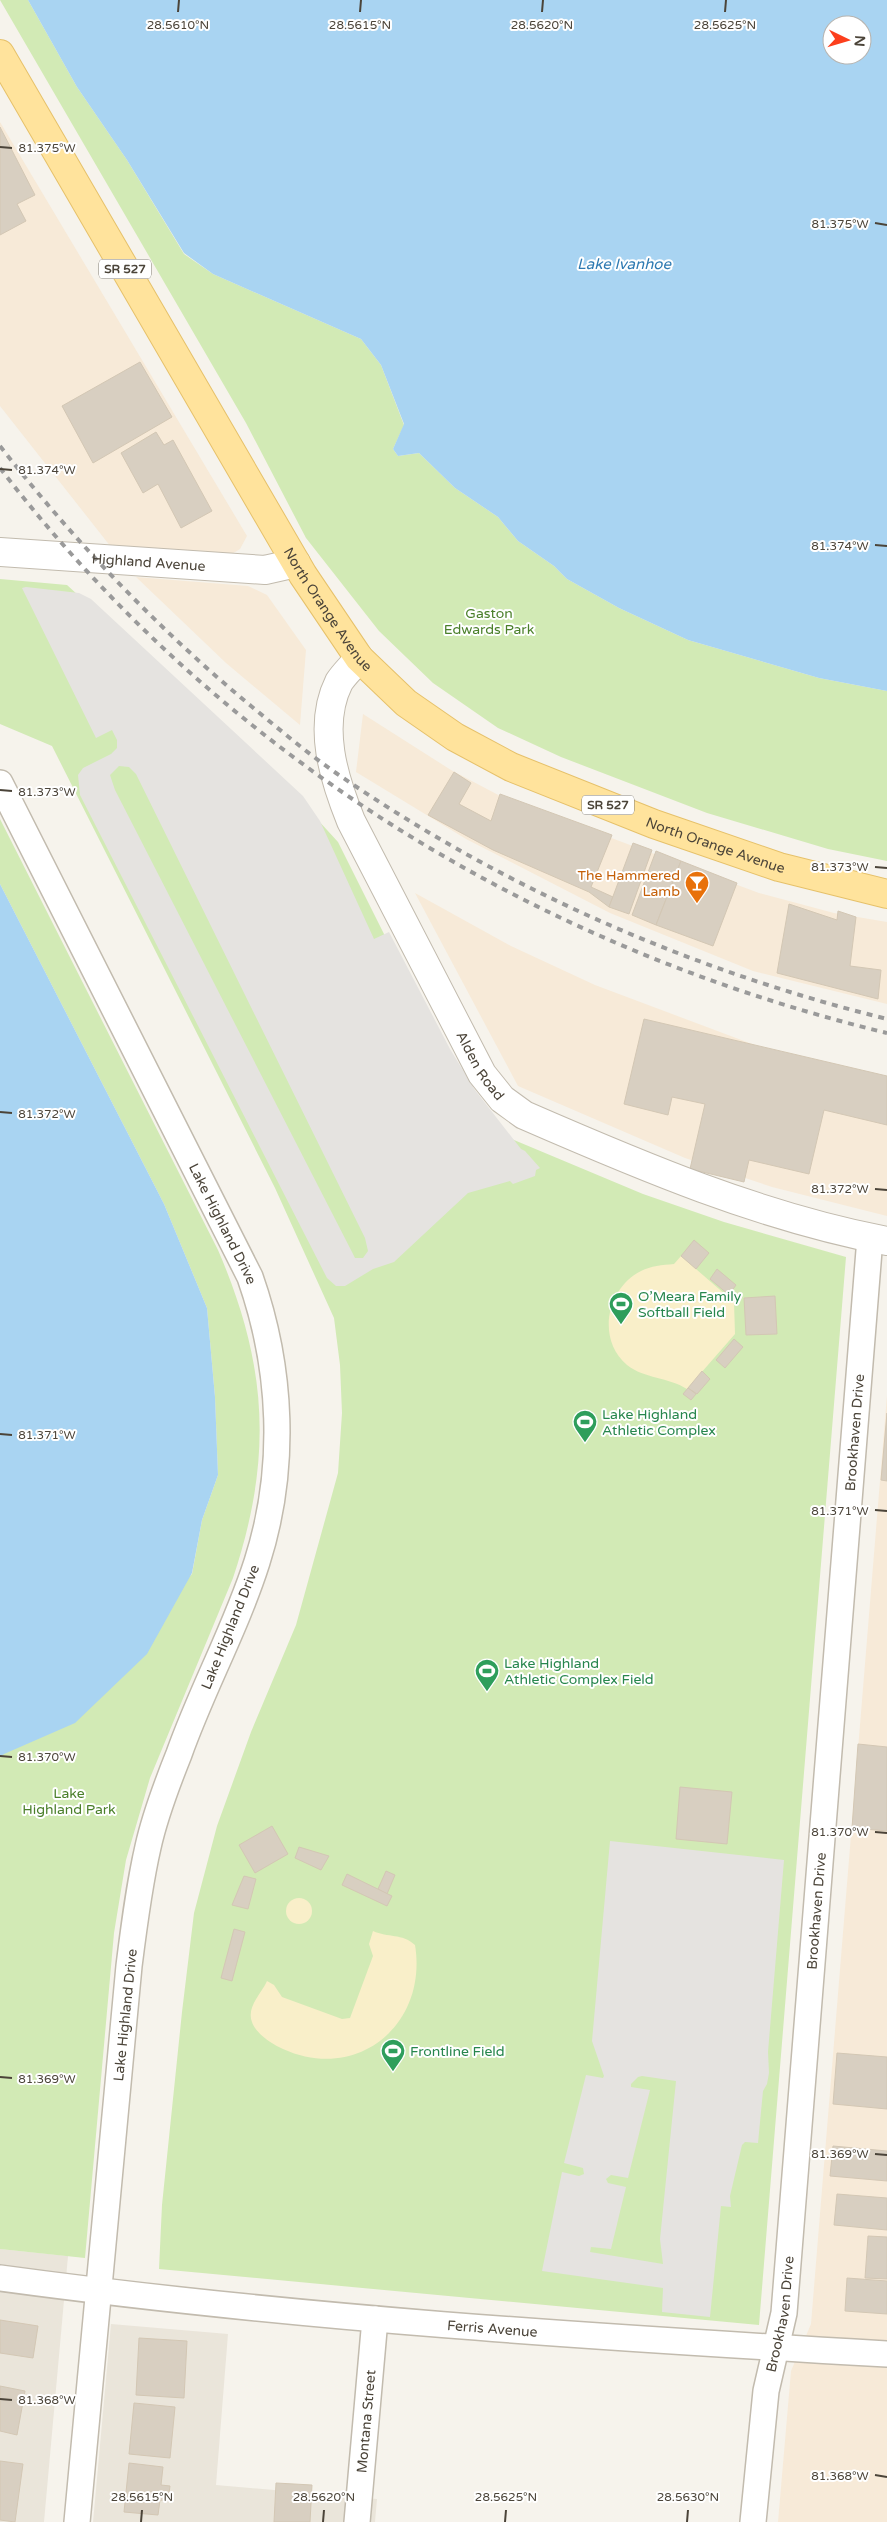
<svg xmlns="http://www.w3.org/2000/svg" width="887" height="2522" font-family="'Varela Round',sans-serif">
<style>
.residential{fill:#eae5da}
.commercial{fill:#f7ead8}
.green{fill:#d2eab5}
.sand{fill:#f9efc9}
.parking{fill:#e5e3e0;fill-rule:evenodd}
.water{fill:#a9d4f2;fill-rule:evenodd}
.building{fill:#d8cfc1;stroke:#d3c7b4}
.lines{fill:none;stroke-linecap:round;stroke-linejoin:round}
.minor-casing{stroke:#c2bbae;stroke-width:28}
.tertiary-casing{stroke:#c2bbae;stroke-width:30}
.primary-casing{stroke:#e6c16a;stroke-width:30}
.minor{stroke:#fff;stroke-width:25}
.tertiary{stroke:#fff;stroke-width:28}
.primary{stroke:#ffe39c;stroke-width:28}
.rail{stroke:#9a9a9a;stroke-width:4;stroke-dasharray:6 6;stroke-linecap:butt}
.ticks{fill:none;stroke:#4b4439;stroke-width:2}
.labels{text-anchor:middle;stroke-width:4;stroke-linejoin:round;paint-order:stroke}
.shield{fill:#fff;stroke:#817c74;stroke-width:1}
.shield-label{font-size:12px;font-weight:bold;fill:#4b4439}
.street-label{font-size:14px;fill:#4b4439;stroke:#fff}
.park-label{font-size:14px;fill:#4a7f2a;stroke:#fff}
.food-label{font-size:14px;fill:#c56008;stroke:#fff;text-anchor:end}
.leisure-label{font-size:14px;fill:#27864d;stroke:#fff;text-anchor:start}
.water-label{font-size:15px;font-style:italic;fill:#2e7ab2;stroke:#fff}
.ticks-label{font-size:12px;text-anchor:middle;fill:#4b4439;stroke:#fff;stroke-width:4;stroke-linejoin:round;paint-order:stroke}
</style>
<rect width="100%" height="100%" fill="#f6f3ec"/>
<g class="residential">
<path d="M0,2249L68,2256L44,2522H0Z"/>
<path d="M111,2324L228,2334L216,2485L377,2499L375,2522H93Z"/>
</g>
<g class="commercial">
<path d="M0,122L247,536L240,549L230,555L111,547L0,406Z"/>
<path d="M136,577L248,586L267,595L306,650L300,725L226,663Z"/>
<path d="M363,714L451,770L504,798L759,893L834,913L887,922V1004L753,971L610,913L466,839L356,772Z"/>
<path d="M415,893L511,946L595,985L760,1047L887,1082V1216L772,1187L685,1158L518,1086Z"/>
<path d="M887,1395V2522H778L791,2371L811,2324Z"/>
</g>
<g class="green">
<path d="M0,0H28L77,87L127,160L184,254L213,274L361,339L381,365L404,425L393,449L398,456L419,453L455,488L498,517L518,541L554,566L567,579L619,608L688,640L819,678L887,691V861L828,849L707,813L561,757L498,728L433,683L379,631L306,538L246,423Z"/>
<path d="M0,579L67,585L285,784L338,842L459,1084L491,1127L514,1140L643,1194L724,1222L846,1257L759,2325L159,2269L162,2205L182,2012L194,1913L217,1826L251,1732L296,1625L338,1473L342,1413L340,1365L334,1318L275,1188L52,746L0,724Z"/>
<path d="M0,819L218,1250C268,1366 273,1458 233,1578L150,1778L126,1860L114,1933L85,2258L0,2249V1757L192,1574L202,1520L218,1475L215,1397L207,1308L164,1204L0,884Z"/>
</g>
<g class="sand">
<path d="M681,1256L734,1302L735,1334L687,1389C668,1377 645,1379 627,1365C596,1339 607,1288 641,1271C651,1266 662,1265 674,1264Z"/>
<circle cx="299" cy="1911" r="13"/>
<path d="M373,1931C388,1938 402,1933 415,1945C428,2024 358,2083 283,2049C272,2044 256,2034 252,2022C246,2007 262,1993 267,1981L274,1985L282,1997L342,2019L350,2018L373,1956L369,1944Z"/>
</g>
<g class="parking">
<path d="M26,587L79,593L91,599L303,796L320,821L374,939L389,932L450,1049L475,1090L521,1149L525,1151L540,1168L536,1170L535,1176L513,1184L510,1181L468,1193L394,1262L373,1269L345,1286H336L327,1278L80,795L78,775L83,768L111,754L117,748V740L112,730L96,738L22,588ZM119,766L129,767L136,774L365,1238L368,1251L363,1258H355L352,1252L115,790L110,775Z"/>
<path d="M610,1841L784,1860L768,2052L769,2073L767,2084L763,2091L758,2143L745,2142L742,2145L730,2196L731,2207L721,2206L710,2317L662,2312L663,2288L542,2271L562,2172L579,2176L584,2174L583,2168L564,2163L586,2075L603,2078L604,2076L592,2041ZM642,2076L676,2081L660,2239L663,2264L590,2252L591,2247L611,2249L626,2187L608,2183L606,2179L611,2175L628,2178L650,2090L631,2087V2084L638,2077Z"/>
</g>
<g class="water">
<path d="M28,0H887V691L819,678L688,640L619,608L567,579L554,566L518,541L498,517L455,488L419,453L398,456L393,449L404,424L381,365L361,339L213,274L184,253L127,160L77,87ZM832,25H862V55H832Z"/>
<path d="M0,884L164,1204L207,1308L215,1397L218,1475L202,1520L192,1573L147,1654L75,1723L4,1754L0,1757Z"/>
</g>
<g class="building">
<path d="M0,127L35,195L17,204L26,221L0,235Z"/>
<path d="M140,362L172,417L93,463L62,406Z"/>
<path d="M156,432L164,445L173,440L212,511L181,528L158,484L143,493L121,453Z"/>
<path d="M454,772L471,783L459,804L491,821L500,794L612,835L591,887L613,897L609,907L589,892L493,850L428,815Z"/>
<path d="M633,843L652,850L629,914L609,907Z"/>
<path d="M656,851L681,861L656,925L632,915Z"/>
<path d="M681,861L737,883L713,946L656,925Z"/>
<path d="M789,904L837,920L838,911L856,917L850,966L881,970L878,999L777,973Z"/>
<path d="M644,1019L887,1076V1125L824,1110L809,1174L749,1160L744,1182L690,1169L705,1104L672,1097L668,1115L624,1104Z"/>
<path d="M694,1240L709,1253L696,1269L681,1256Z"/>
<path d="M717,1269L736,1285L729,1295L710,1279Z"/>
<path d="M775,1296L777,1334L746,1335L744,1298Z"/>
<path d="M734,1339L743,1347L725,1368L716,1360Z"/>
<path d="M702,1371L710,1379L697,1394L688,1388Z"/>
<path d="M688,1388L696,1394L691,1400L683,1394Z"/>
<path d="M887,1413V1481L881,1480Z"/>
<path d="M858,1744L887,1747V1831L852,1828Z"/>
<path d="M680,1787L732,1792L727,1844L676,1839Z"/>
<path d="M272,1826L288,1854L255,1873L239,1845Z"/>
<path d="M299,1847L329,1856L321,1870L295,1858Z"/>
<path d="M386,1871L395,1875L387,1894L378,1889Z"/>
<path d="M347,1874L392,1896L387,1906L342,1885Z"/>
<path d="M244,1876L256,1879L248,1909L232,1905Z"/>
<path d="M234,1929L245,1932L232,1981L221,1978Z"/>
<path d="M837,2053L887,2057V2109L833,2104Z"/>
<path d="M833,2146L887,2151V2181L830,2176Z"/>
<path d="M837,2194L887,2198V2230L834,2225Z"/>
<path d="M868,2236L887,2237V2279L865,2278Z"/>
<path d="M847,2278L887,2281V2314L845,2311Z"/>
<path d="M0,2320L38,2326L33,2358L0,2353Z"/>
<path d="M139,2338L187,2341L184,2398L136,2395Z"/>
<path d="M0,2386L25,2391L17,2435L0,2431Z"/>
<path d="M134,2403L175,2407L170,2458L129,2454Z"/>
<path d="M0,2461L23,2464L15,2522L0,2520Z"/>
<path d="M129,2463L163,2467L161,2485L170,2486L168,2501L160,2500L158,2515L124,2512Z"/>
<path d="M276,2483L312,2485L310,2522H274Z"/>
</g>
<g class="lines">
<defs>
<g id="minor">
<path id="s1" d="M0,783L250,1277C282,1368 287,1468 257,1562C236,1628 202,1689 179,1754C167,1784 155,1815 148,1847C139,1886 134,1926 129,1966L77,2522"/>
<path id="s2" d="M0,2278C294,2318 591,2337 887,2354"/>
<path id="s3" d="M357,2522L375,2319"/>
<path id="s4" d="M753,2522L766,2391L784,2313L870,1238"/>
</g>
<g id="tertiary">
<path id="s5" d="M0,552L265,570L296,563"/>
<path id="s6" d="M359,658C353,666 344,674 339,682C317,726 334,779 351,821L482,1074L502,1099L524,1115C641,1166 761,1217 887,1241"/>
</g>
<g id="primary">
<path id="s7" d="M0,54L303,575L359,658L406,703L455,737L511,767L654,824L779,867L887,894"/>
</g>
</defs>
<use href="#minor" class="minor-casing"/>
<use href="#tertiary" class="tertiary-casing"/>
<use href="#primary" class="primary-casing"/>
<use href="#minor" class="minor"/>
<use href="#tertiary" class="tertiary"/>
<use href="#primary" class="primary"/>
<g class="rail">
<path d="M0,446C75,542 157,628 251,706C279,729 307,753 336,773C504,889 690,970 887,1019"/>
<path d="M0,468C221,756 536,948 887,1033"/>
</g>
</g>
<path class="ticks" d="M178,12L179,0M360,12L361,0M542,12L543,0M725,12L726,0M0,147L12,148M875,223L887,225M0,469L12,470M875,545L887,546M0,790L12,791M875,867L887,868M0,1112L12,1113M875,1189L887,1190M0,1434L12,1435M875,1510L887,1511M0,1756L12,1757M875,1832L887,1833M0,2077L12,2078M875,2154L887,2155M0,2399L12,2400M875,2475L887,2477M141,2522L142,2510M323,2522L324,2510M505,2522L506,2510M687,2522L688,2510"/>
<defs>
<symbol id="bar-pin" viewBox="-11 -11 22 30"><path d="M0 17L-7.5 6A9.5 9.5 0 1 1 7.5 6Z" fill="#e8710a" stroke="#fff"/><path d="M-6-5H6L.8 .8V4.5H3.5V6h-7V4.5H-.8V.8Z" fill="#fff"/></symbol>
<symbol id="stadium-pin" viewBox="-11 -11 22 30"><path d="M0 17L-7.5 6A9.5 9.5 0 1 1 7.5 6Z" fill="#2e9e5b" stroke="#fff"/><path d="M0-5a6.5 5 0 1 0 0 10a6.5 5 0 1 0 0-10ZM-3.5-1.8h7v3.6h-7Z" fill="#fff"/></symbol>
</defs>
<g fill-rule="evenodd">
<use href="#bar-pin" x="683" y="869" width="28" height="38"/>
<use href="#stadium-pin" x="607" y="1290" width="28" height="38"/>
<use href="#stadium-pin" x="571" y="1408" width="28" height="38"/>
<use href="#stadium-pin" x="473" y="1657" width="28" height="38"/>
<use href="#stadium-pin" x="379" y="2037" width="28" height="38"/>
</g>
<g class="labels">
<g class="shield">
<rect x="99" y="259.5" width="52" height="19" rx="4"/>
<rect x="582" y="795.5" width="52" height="19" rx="4"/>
</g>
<g class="shield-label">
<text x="125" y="273">SR 527</text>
<text x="608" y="809">SR 527</text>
</g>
<g class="street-label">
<text dy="5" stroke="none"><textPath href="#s5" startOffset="149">Highland Avenue</textPath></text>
<text dy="5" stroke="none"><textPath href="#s7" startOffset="645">North Orange Avenue</textPath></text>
<text dy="5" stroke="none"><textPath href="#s7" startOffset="1110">North Orange Avenue</textPath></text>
<text dy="5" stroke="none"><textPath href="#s6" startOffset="452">Alden Road</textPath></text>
<text dy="5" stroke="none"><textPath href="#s1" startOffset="494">Lake Highland Drive</textPath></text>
<text dy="5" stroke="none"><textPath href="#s4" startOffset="1095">Brookhaven Drive</textPath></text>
<text transform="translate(230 1627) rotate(-68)" y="5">Lake Highland Drive</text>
<text dy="5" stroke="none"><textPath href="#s4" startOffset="615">Brookhaven Drive</textPath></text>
<text transform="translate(125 2015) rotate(-84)" y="5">Lake Highland Drive</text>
<text dy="5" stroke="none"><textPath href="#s4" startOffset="210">Brookhaven Drive</textPath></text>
<text dy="5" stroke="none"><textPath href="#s2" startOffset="495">Ferris Avenue</textPath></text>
<text dy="5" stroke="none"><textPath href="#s3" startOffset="101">Montana Street</textPath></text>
</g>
<g class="park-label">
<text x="489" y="618">Gaston<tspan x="489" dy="16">Edwards Park</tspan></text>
<text x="69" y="1798">Lake<tspan x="69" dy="16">Highland Park</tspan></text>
</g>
<g class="food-label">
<text x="680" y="880">The Hammered<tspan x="680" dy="16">Lamb</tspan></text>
</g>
<g class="leisure-label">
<text x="638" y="1301">O’Meara Family<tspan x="638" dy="16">Softball Field</tspan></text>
<text x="602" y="1419">Lake Highland<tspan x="602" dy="16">Athletic Complex</tspan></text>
<text x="504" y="1668">Lake Highland<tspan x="504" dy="16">Athletic Complex Field</tspan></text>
<text x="410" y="2056">Frontline Field</text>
</g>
<g class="water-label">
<text x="624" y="269">Lake Ivanhoe</text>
</g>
</g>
<g class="ticks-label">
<text x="178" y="29">28.5610°N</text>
<text x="360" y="29">28.5615°N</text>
<text x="542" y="29">28.5620°N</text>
<text x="725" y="29">28.5625°N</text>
<text x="47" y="152">81.375°W</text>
<text x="840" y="228">81.375°W</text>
<text x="47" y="474">81.374°W</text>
<text x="840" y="550">81.374°W</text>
<text x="47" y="796">81.373°W</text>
<text x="840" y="871">81.373°W</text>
<text x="47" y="1118">81.372°W</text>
<text x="840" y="1193">81.372°W</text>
<text x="47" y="1439">81.371°W</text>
<text x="840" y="1515">81.371°W</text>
<text x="47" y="1761">81.370°W</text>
<text x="840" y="1836">81.370°W</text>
<text x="47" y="2083">81.369°W</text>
<text x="840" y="2158">81.369°W</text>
<text x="47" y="2404">81.368°W</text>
<text x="840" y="2480">81.368°W</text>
<text x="142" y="2501">28.5615°N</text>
<text x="324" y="2501">28.5620°N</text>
<text x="506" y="2501">28.5625°N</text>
<text x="688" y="2501">28.5630°N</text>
</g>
<g transform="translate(847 40) rotate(95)"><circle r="24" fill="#ffffff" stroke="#b7b4b0"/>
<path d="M0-4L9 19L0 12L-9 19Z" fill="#fc3f1d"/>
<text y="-8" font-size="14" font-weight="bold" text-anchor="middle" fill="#4b4439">N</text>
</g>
</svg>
